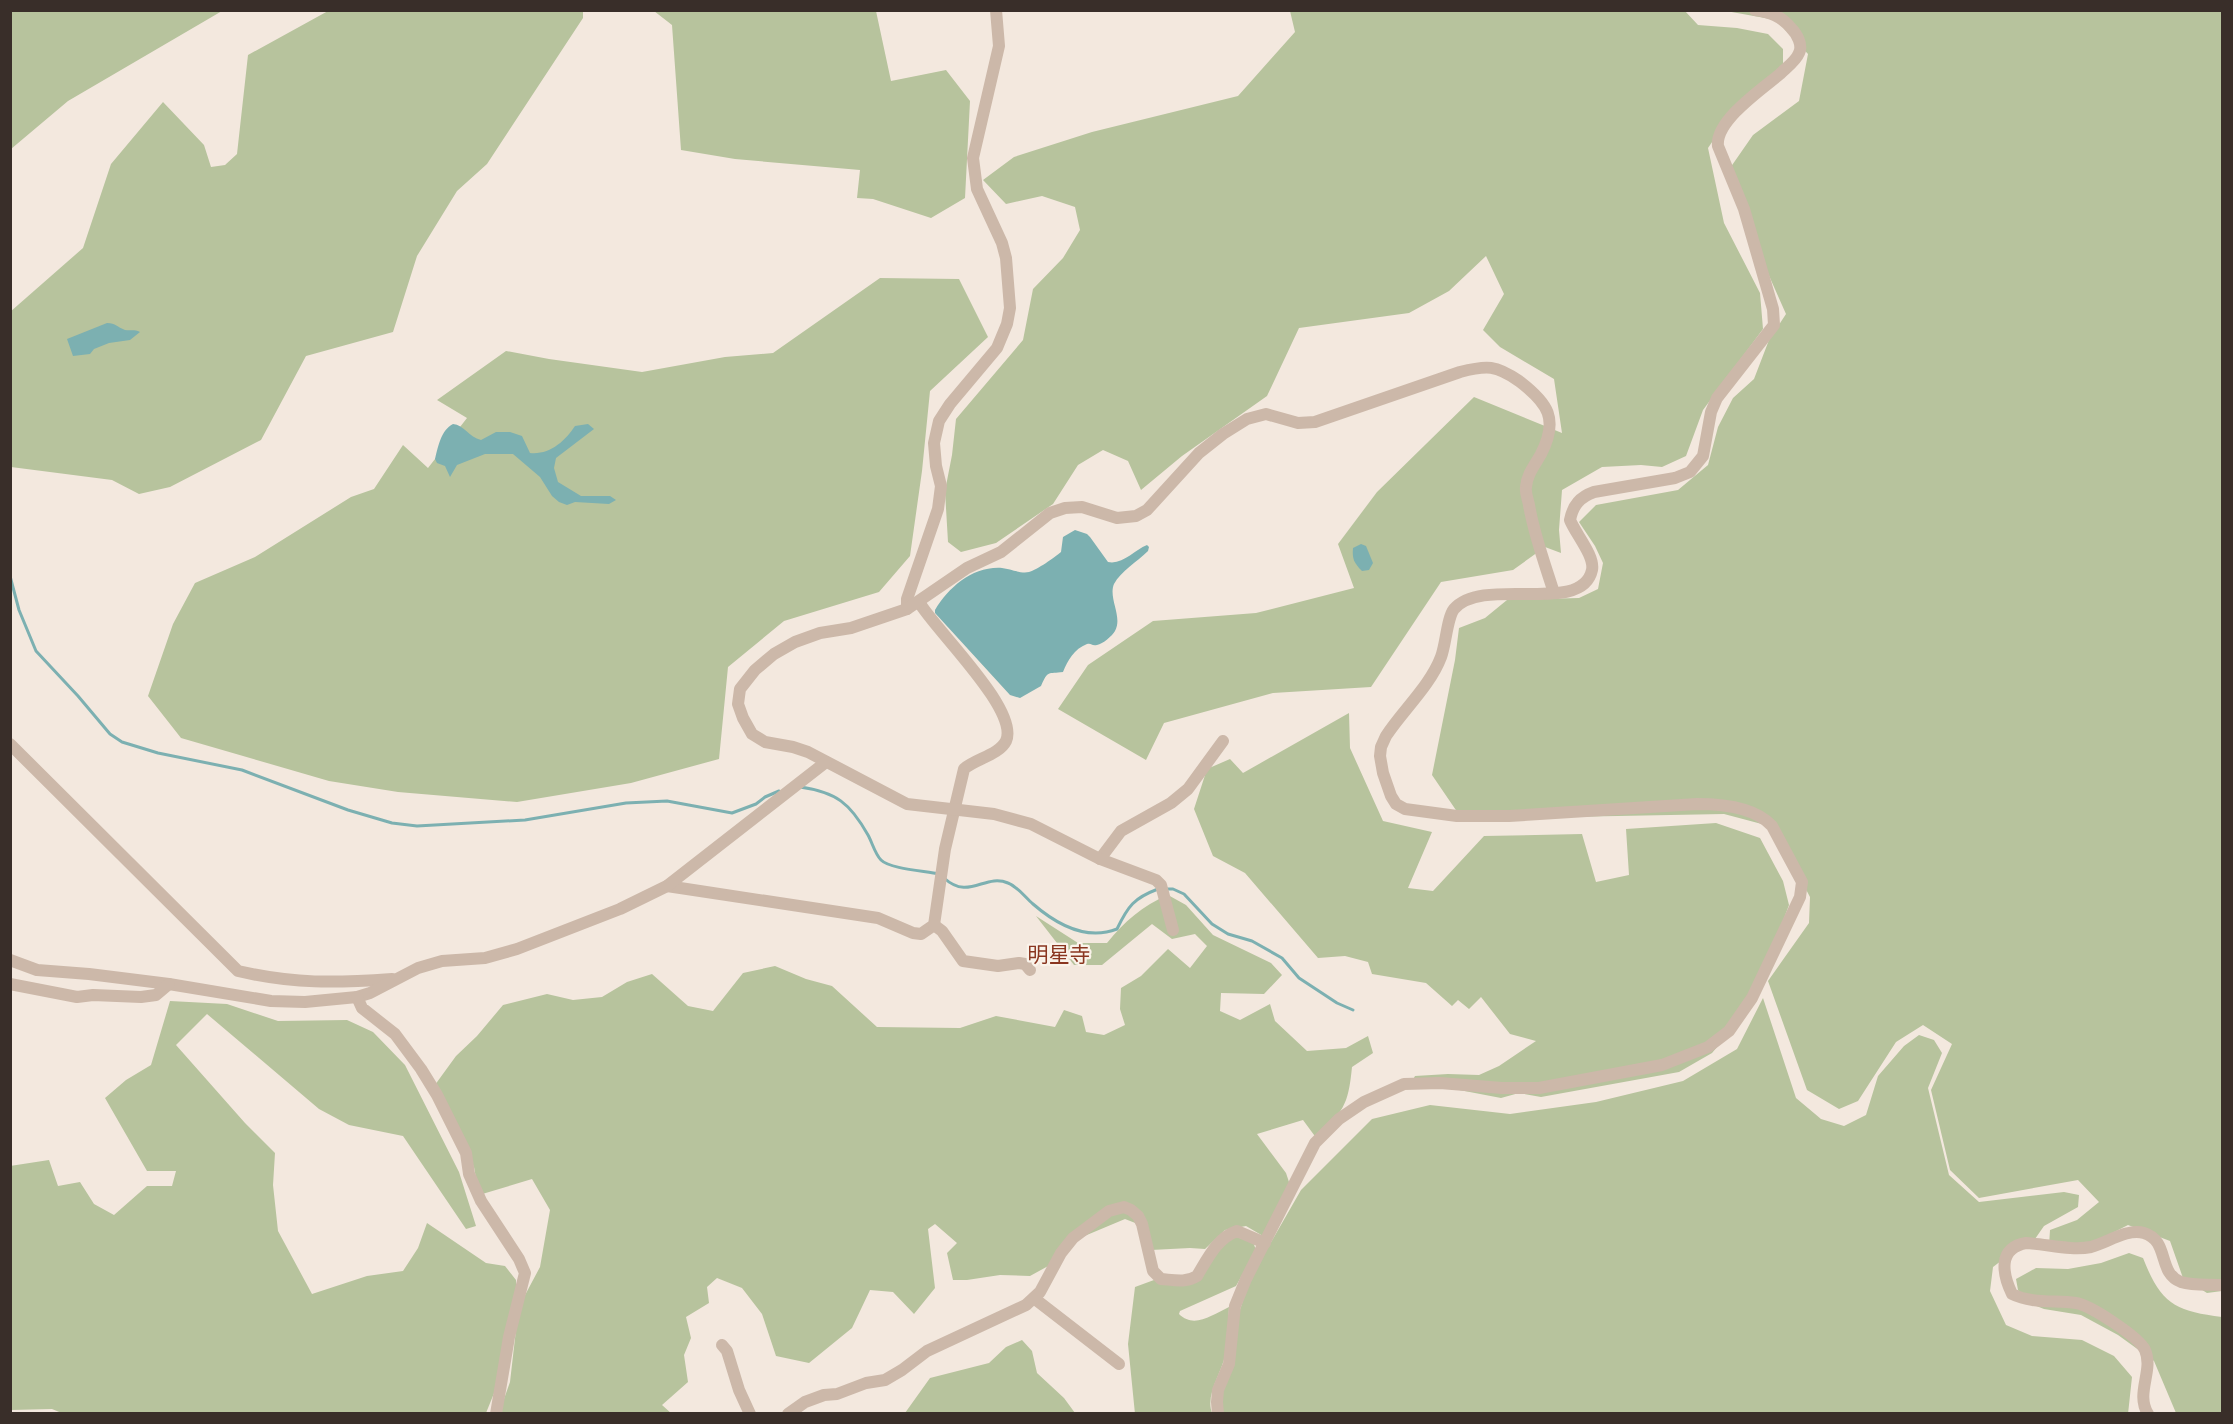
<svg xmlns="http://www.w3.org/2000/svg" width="2233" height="1424" font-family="Roboto,'Noto Sans JP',sans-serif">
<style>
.green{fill:#b7c39d}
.water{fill:#7cb0b1}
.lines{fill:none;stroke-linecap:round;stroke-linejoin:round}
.stream{stroke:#7cb0b1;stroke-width:3}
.minor{stroke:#ccb8a9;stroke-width:12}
.labels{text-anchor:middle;stroke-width:4.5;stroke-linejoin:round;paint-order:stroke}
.quarter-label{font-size:21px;fill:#8a3620;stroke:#faf3ea}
</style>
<rect width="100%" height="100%" fill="#f3e8de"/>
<g class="green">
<path d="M11,10H222V11L68,101L11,149Z"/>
<path d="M328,11H583V18L487,164L457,191L417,256L393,332L306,356L261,440L170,487L139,494L112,480L11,467L10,312L83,248L111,164L163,102L204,145L211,167L225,165L237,154L248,55Z"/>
<path d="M654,11H876L891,81L946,70L970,101L965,198L931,218L873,199L857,198L860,170L735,159L681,150L672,25Z"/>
<path d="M1290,11H1685L1698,25L1737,28L1768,34L1783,49V75L1731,114L1708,148L1724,223L1760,293L1763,329L1703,410L1686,456L1662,467L1641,465L1602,467L1562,490L1559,530L1561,553L1545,547L1513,570L1441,582L1371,687L1273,693L1164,723L1146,760L1058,709L1088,665L1153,621L1256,613L1354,588L1338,544L1377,492L1474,397L1562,433L1554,379L1500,347L1483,330L1504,294L1486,256L1449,291L1409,313L1299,328L1267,396L1182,456L1141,490L1128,461L1103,450L1078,465L1053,504L996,543L961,552L948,542L945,491L952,455L956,419L1023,340L1033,289L1063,258L1080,230L1075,207L1042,196L1006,204L983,180L1014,157L1092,132L1238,96L1295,32Z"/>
<path d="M1726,11H2222V1291L2207,1293L2183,1278L2170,1241L2128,1225L2087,1246H2049L2050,1230L2077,1220L2099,1202L2078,1180L1979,1198L1950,1170L1931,1090L1952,1044L1923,1025L1896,1042L1858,1101L1839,1109L1807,1090L1768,981L1809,923L1810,897L1773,827L1724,814L1462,819L1432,775L1455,660L1459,628L1485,618L1507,600L1579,598L1598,589L1603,563L1595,546L1579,522L1596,505L1678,490L1708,465L1718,427L1733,398L1754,379L1769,340L1786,314L1747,226L1728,171L1753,135L1799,101L1808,54L1776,20Z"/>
<path d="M880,278L959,279L988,337L930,391L922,471L910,556L879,592L784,621L728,667L719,759L631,783L517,802L398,792L329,781L181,738L148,696L173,624L195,583L255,557L351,497L374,489L403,445L428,468L467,418L437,400L506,351L549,359L642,372L725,357L773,353Z"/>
<path d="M1349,713L1350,748L1383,821L1432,832L1408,888L1433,891L1484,836L1582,834L1596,882L1629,875L1626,829L1716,823L1760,838L1783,881L1789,905L1768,961L1740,1020L1712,1053L1679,1072L1541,1097L1519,1093L1501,1098L1454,1089H1408L1415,1076L1448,1074L1479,1075L1499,1066L1536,1041L1510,1034L1481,997L1469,1009L1458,1000L1452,1006L1426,983L1372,974L1368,962L1345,956L1318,958L1245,873L1213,856L1194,809L1207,769L1230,759L1243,773Z"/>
<path d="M1168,895L1186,905L1213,935L1271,963L1282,975L1264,994L1221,993L1220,1011L1240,1020L1270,1004L1275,1021L1307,1051L1346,1048L1368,1036L1373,1053L1352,1067C1348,1108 1343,1109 1317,1139L1303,1120L1257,1134L1286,1173L1290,1185L1263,1236L1246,1226L1225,1230L1205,1249L1190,1248L1151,1250L1143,1226L1125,1219L1063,1245L1050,1265L1030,1276L1000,1275L967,1280H953L947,1253L957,1243L935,1224L928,1229L935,1288L914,1314L893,1292L870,1290L852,1328L809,1363L776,1356L762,1314L742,1288L717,1278L707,1287L709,1303L686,1317L691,1338L684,1355L688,1382L662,1405L672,1414L499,1413L510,1382L517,1321L524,1297L540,1267L550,1210L532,1179L479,1195L474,1167L432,1089L456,1056L477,1036L503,1005L547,994L573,1000L602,997L627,982L652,974L688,1006L713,1011L743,973L775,966L806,979L832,986L877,1027L960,1028L996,1016L1055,1027L1064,1010L1082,1016L1086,1032L1104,1035L1125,1025L1120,1009L1121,988L1141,976L1168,949L1190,968L1207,946L1195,934L1172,939L1152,924L1102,965H1074L1036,916L1078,943H1107C1125,921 1142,906 1168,895Z"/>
<path d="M1763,998L1796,1098L1821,1119L1844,1126L1866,1115L1878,1076L1904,1046L1919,1035L1934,1040L1942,1053L1928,1088L1949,1175L1979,1202L2064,1192L2079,1195L2078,1207L2044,1226L2030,1246L2018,1248L1993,1267L1990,1291L2006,1325L2032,1336L2082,1340L2114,1356L2132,1377L2128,1414H1221L1220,1400L1238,1316L1250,1279L1301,1190L1372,1119L1430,1105L1510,1114L1596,1102L1683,1081L1737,1049Z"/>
<path d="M170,1001L227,1004L278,1021L347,1020L373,1032L405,1065L459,1172L476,1226L466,1229L403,1136L349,1125L319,1109L207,1014L176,1045L245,1123L275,1153L273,1185L278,1231L312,1294L367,1276L403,1271L418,1248L427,1223L486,1263L505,1266L516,1280V1300L501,1376L486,1413L64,1414L52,1409L11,1410L10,1166L49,1160L58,1186L80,1182L94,1204L114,1215L147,1186H172L176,1171H147L105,1098L126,1080L151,1065Z"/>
<path d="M1236,1237L1253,1242L1256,1250L1236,1286L1180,1311L1179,1314C1194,1329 1212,1315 1229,1307C1228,1323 1228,1339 1225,1355C1222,1373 1205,1394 1212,1413L1135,1414L1128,1344L1135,1287L1154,1280L1188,1285L1226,1239Z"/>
<path d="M2129,1253L2143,1258C2161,1304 2175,1311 2222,1317V1413H2176L2154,1361L2118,1335L2081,1315L2044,1309L2026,1302L2018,1290L2016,1279L2036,1268L2068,1269L2101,1263Z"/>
<path d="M1022,1340L1032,1351L1037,1373L1064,1398L1075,1413H905L930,1378L989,1363L1006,1347Z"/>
</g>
<g class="water">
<path d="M107,323C116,323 117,327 125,330C131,331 134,329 140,332L130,340L109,343L94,349L90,354L73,356L67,339Z"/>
<path d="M453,424C464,425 469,437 481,440L496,432H510L522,436L530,453C550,455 565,441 575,426L588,424L594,429L556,458L554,468L558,482L581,496H610L616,500L609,504L575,502L567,505L559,502L552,496L540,477L513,454H485L457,465L450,477L445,466L437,463L435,459C438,447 441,430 453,424Z"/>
<path d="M1075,530L1087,534L1090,537L1108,562C1123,565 1134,550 1147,545L1149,547L1148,551C1137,562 1121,571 1114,584C1108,598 1123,617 1115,631C1112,636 1103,644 1097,645C1091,646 1092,643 1087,644C1074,649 1068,660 1063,672C1048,674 1048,670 1041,686L1020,698L1010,695L935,613V610C949,587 973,566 1002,568C1011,569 1021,574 1029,572C1037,570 1055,557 1061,552L1063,537Z"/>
<path d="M1361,544L1366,546L1373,563L1369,570L1362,571C1354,563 1352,559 1353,548Z"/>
</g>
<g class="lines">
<g class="stream">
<path d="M10,576L19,610L36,651L78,696L110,734L122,742L158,753L242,770L348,810L392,823L417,826L525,820L626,803L667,801L732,813L756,804L765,797L779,791"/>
<path d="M800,787C836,792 850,803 868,835C872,842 875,854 881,860C890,869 926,871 939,874"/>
<path d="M944,878C969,901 985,873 1008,883C1018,887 1025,897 1033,904C1056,924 1086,941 1117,929C1128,906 1134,898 1158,889"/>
<path d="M1165,889H1173L1184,894L1212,924L1228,934L1252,941L1282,958L1299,978L1337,1003L1353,1010"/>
</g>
<g class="minor">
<path d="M907,609V599L938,509L941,486L936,466L934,443L939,421L950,404L997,348L1007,324L1010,308L1006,258L1002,243L977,189L973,158L999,46L996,10"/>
<path d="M10,744L238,971C294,984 335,983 392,979"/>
<path d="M1100,859L1121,831L1171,803L1188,789L1223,741"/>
<path d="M667,886L878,918L913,933L921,934L934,925L945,849L964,769C975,759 999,755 1006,741C1020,710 935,630 919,602"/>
<path d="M934,925L942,931L963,961L998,966L1019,963L1025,964L1030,970"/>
<path d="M1173,930L1161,885L1156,880L1100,859L1031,824L994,814L907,804L808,752L793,747L765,742L752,734L743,718L738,704L740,689L755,670L774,654L795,642L820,633L851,628L907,609L967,568L1001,552L1050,513L1065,508L1082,507L1117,518L1136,516L1147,510L1199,453L1223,434L1247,419L1266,414L1298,423L1315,422L1460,372C1487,365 1496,365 1519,381C1548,403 1559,419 1541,454C1535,465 1527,474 1526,487C1525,493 1528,499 1529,505C1534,535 1545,564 1554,593"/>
<path d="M10,960L37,970L89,974L169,984L271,1001L305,1002L357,997L370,993L418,968L442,961L485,958L517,949L620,909L667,886L826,762"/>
<path d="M10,984L77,997L93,995L141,997L156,995L169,984"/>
<path d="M357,997L362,1008L395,1034L421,1069L437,1095L466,1153L469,1174L481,1201L519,1259L525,1273L509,1337L496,1414"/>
<path d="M1035,1299L1119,1364"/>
<path d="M722,1345L727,1351L739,1390L750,1414"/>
<path d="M788,1414L805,1402L824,1395L837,1394L866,1383L885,1380L902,1370L927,1351L1026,1305L1040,1292L1061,1253L1073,1238L1109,1211L1124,1207L1131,1210L1138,1216L1142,1224L1153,1271L1161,1279C1174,1280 1186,1283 1197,1276C1208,1258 1217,1238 1237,1231L1265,1243"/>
<path d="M1218,1414L1217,1402L1218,1390L1229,1364L1235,1306L1246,1279L1315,1143L1339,1119L1364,1102L1404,1084L1440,1083L1502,1088H1539L1662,1065L1708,1047L1729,1031L1752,998L1800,897L1802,882L1772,826C1755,807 1721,804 1697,804L1509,816H1457L1405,809L1396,804L1391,796L1383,773L1380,756L1381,747L1386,736C1403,710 1430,686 1441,657C1446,644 1447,618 1454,609C1484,575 1582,616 1592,570C1595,556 1575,533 1570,520C1573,505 1580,497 1594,492L1675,478L1690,472L1703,456L1711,412L1717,398L1774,325L1773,309L1744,209L1718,146C1715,121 1762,89 1780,74C1786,68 1796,61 1799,53C1803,45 1797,34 1791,28C1781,16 1770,12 1755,10"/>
<path d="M2148,1414C2135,1393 2154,1371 2145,1350C2139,1337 2090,1305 2076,1303C2055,1300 2032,1304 2012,1294C2002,1273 1998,1248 2026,1243C2047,1244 2071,1251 2091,1247C2107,1243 2127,1228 2144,1233C2170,1241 2157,1273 2181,1282C2194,1286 2209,1284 2222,1285"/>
</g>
</g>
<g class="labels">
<g class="quarter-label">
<text x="1059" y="962">明星寺</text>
</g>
</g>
<rect width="2233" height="1424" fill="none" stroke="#392e29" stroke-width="24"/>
</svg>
